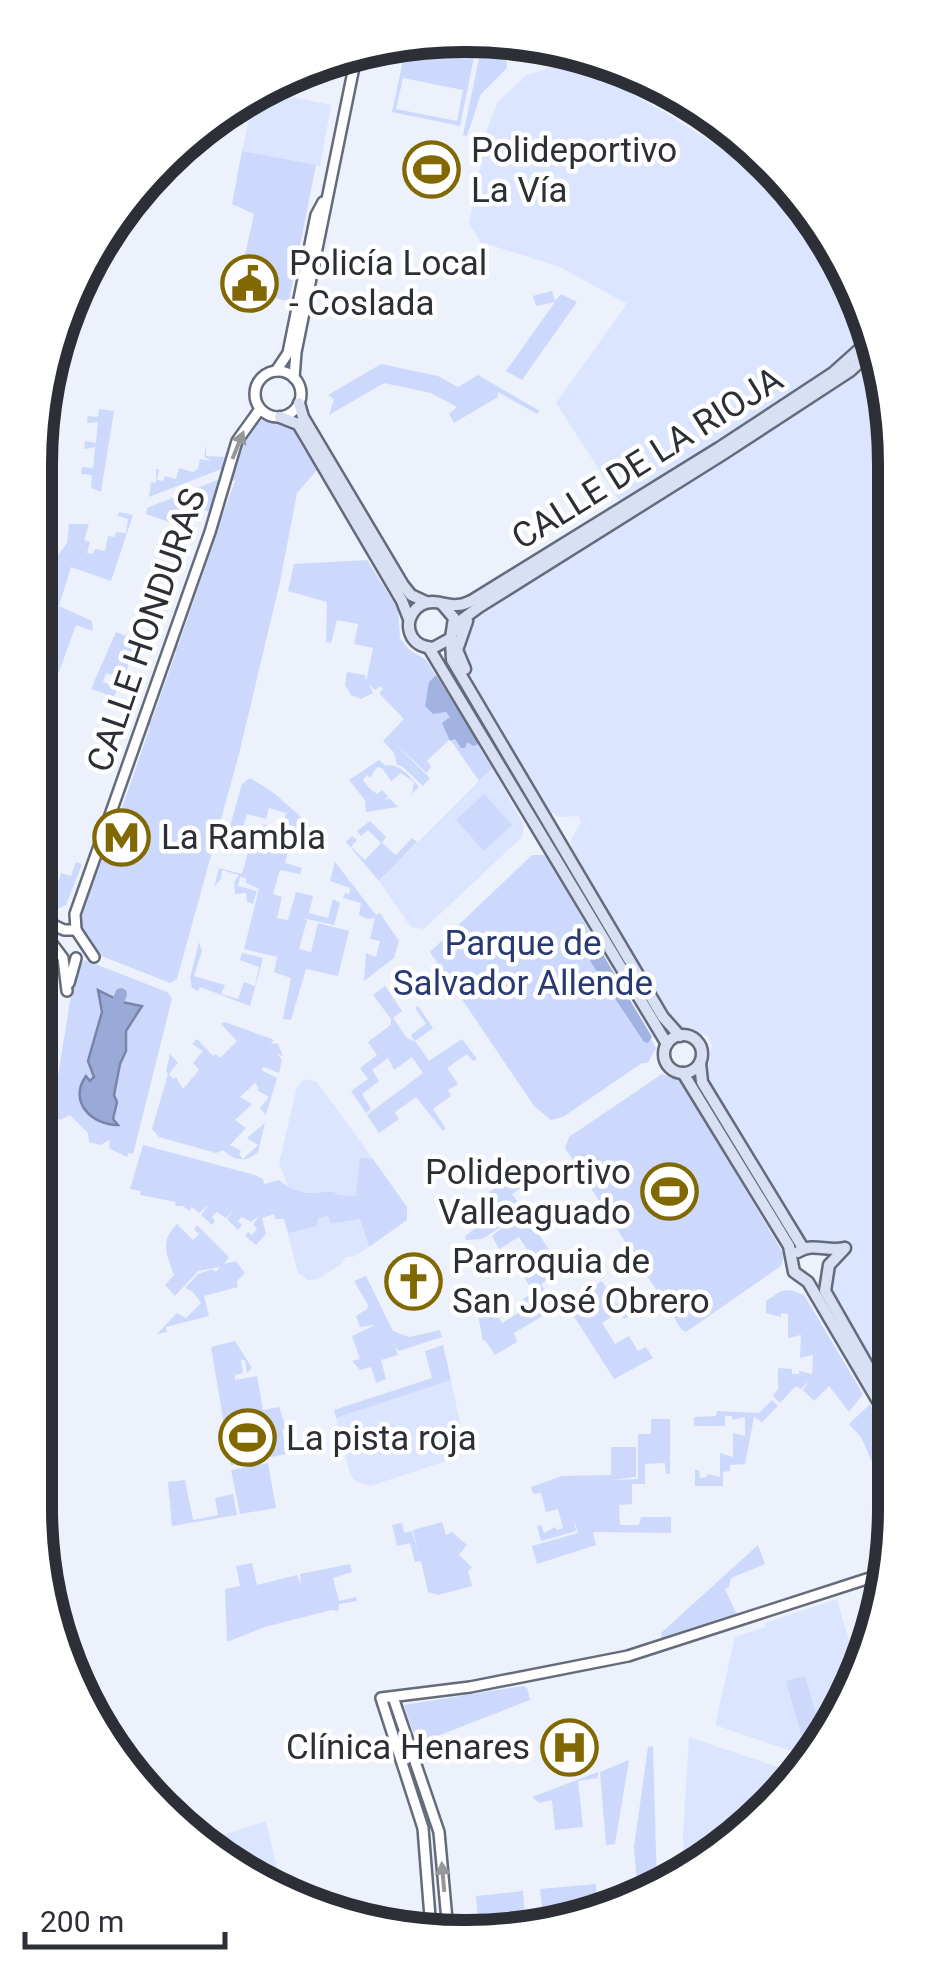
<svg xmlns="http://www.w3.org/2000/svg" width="930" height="1972" font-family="Roboto,sans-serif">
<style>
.built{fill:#dbe5ff}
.green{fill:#ccd9fc;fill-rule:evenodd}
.forest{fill:#a2b3e2}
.water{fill:#99aad9;stroke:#7985a8;stroke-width:2.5}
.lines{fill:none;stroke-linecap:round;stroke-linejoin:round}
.river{stroke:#99aad9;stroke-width:12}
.tertiary-casing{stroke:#656b7b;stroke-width:14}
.secondary-casing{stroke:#656b7b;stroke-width:15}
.tertiary{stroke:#fff;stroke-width:9}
.secondary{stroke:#d9e0f4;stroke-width:10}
.oneway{fill:#96979b}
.labels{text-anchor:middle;stroke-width:9;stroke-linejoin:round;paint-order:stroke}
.poi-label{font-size:35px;fill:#2d2f37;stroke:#fff;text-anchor:start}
.street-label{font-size:35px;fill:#2d2f37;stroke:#fff}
.park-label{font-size:35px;fill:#293a73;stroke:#fff}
.rim{fill:none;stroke:#2d2f37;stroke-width:12}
</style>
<rect width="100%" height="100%" fill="#ecf1fc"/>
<g class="built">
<path d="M568,66L599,75L669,115L806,203L862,300L891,408L895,1405L829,1293L834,1248L806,1241L798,1235L712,1089L706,1074L712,1045L707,1035L688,1033L674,1024L572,853L571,840L581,822L578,816L558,817L541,805L459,655L468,621L477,612L631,519L556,403L627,304L560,267L481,242L469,224L487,129L498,102L525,76L551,67Z"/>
<path d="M271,87L283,95L331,105L320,166L242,151L253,100Z"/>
<path d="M492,768L524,825L522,837L424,929L411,927L379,881Z"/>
<path d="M304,1079L317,1082L383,1173L365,1197L337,1195L331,1190L321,1193L290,1191L279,1163L297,1087Z"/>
<path d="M328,1216L331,1224L360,1219L369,1247L353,1257H346L340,1265L318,1279L308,1280L298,1273L284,1219Z"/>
<path d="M451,1380L464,1442L460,1454L455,1458L370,1486L357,1482L350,1474L336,1418Z"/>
<path d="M837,1599L859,1677L809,1757L715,1725L735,1637L765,1627V1623Z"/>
<path d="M689,1737L799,1774L789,1790L684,1876L683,1835Z"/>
<path d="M266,1821L278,1872L275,1873L281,1891L250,1880L217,1852L213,1838Z"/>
</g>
<g class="green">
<path d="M474,37L478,38L460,126L392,112L406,47L447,38L472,44ZM403,78L463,90L457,121L396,109Z"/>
<path d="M483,39L505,43L507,68L481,94L467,136L463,135Z"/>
<path d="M242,151L316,165L289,301L264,296L269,274L242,269L254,214L232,204Z"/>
<path d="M552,291L555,301L561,294L577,302L522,380L506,371L555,302L536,306L533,296Z"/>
<path d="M381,364L438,376L458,387L478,375L540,411L537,414L498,392V397L454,423L449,414L457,407L431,393L384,383L329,415L334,399L328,395Z"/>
<path d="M99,409L114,411L101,492L91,488L92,475L81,474L82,467L93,468L95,447L84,449L85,441L96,443L98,422L87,423L88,416L98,417Z"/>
<path d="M265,420C296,425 309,439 318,469L297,493L280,582L239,754L177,979L170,983L94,953L77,919L107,839L111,840L150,727L146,725L147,719L152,720L176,652L172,650L174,645L178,646L215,539L212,536L214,531H217L235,481L231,479L237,448L256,421Z"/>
<path d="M206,444V456L226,457L224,468L149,497L151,482L156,483V469H159L157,480L163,481L165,476L176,479L179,468L193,472L198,469L200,459L212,461L204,457Z"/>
<path d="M220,479L210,512L186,504L182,514L173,511L169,522L146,514L147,508Z"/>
<path d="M119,512L133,515L111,581L71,567L59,606L92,621L93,631L76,625L59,672L35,664V661L45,664L59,627L55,625C57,609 51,594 35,589V561L50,553L58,555L67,543L69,524H89L84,540L90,542L87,553L93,554L95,549L105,551L108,536L114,537L116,532L126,533L128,519L118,516Z"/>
<path d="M367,560L398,609L400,638L408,649L426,660L492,768L479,781L450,739L427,761L431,766L427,773L392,741L430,778L423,786L402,766L397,765L394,753L383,741L404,719L379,693L383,689L381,686L375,690L369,685L373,693L361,699L351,695L345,685L347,672L365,675L366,682L373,648L354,644L358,624L337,620L331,643L326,642L327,602L288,591L294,564Z"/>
<path d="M116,632L137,640L124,678L106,673L103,682L117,688L114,697L91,689Z"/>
<path d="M379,760L386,766C400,763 409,776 419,787L412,794L414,782L401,773L391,781L382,768L377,767L370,778L367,775L363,780C368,787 370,789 377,794L382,790L388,796L384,801L389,798L398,807L366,812L365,800L349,780Z"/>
<path d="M250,778L274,793L310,825L307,849L295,847L300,829H291L283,823L286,813L269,808L266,819L247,814L241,833L231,829L227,846H236L243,851L247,846L245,852L224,847L242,784Z"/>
<path d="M484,794L512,825L484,851L456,820Z"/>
<path d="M370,821L386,837L382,843L396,855L412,838L417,842L379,881L346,842L352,836L357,840L351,847L365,860L381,843L368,830L361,836L357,831Z"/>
<path d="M263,824L272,827L266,849L273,831L284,834L279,842H290L285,863L302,868L300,874L280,870L273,894L282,897L277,918L288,920L296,892L313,896L309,913L328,918L333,899L340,903L334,925L302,918L307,920L299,949L311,952L318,923L349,931L338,976L306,969L291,1020L283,1019L291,978L274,972L277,957L244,949L259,889L246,883V878L240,877L238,886L257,891L253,904L247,902L246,893L235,894L234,882L239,875L222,870L221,879L214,887L219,868L242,874L253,834L261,836Z"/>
<path d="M532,855H543L549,860L656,1048L648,1063H642L563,1117L551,1120L534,1106L430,952Z"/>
<path d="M76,862L82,864L66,905L51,912L35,909L37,887L55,891L61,873L71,876Z"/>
<path d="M335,862L376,915L380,913L399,941L394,958L364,981L366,953L376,957L380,941L370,939L375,918L367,919L359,915L361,903L343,898L345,893L349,894L350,888L330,881Z"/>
<path d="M199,942L202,951L194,976L225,985L221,994L238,999L244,982L255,986L259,967L240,960L242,953L263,958L250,1006L200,987L198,991L192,988L190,978Z"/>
<path d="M85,960L167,992L172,998L133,1154L128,1153L127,1157L109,1148L110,1140L100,1145L89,1142L88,1133L70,1115L60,1120L52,1114L75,970Z"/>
<path d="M385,986L402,1011L393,1018L407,1038L415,1042L411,1035L426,1024L415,1008L418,1006L433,1028L415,1041L429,1061L462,1039L477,1059L473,1061L467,1054L447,1068L458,1084L448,1090L451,1096L433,1109L446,1129L443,1131L416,1097L395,1112L399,1119L379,1133L367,1115L423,1073L412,1057L394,1070L388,1058L372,1070L379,1081L362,1094L371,1109L366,1113L351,1091L368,1079L360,1068L377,1055L368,1042L391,1025V1019L373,995Z"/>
<path d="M225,1022L272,1039L274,1041L270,1043L278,1044L283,1056L277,1054L282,1059L279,1073L264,1067L261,1070L277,1078L266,1115L260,1108L269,1097L257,1090L259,1088L255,1083L240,1097L252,1104L235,1120L246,1128L230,1145L241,1151L239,1154L243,1159L258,1145L247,1138L265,1123L258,1152C247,1163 234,1161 223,1150L216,1153L159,1137L152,1129L168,1074L166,1071L170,1054L178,1063L169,1074L173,1079L176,1077L183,1089L199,1070L193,1063L203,1051L192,1044L197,1039L213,1056L216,1054L220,1058L237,1041L221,1024Z"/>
<path d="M662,1074L682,1081L784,1255L781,1266L686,1332L682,1330L565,1148L569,1137Z"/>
<path d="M143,1145L255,1175L263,1179L264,1184L279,1180C295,1195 312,1194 332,1191L338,1195L356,1196L360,1158L373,1159L407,1207V1220L369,1247L360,1219L331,1224L328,1216L318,1218L317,1226L288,1233L284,1219H275L274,1214L262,1218L266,1234L256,1245L245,1236L248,1232L252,1235L257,1229L253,1224L260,1215L251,1222L242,1217L238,1221L242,1225L238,1230L227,1219L234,1209L226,1218L217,1212L212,1217L215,1221L212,1225L201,1215L209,1204L199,1213L192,1207L189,1211L183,1206H175L176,1202L140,1195L141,1191L130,1189Z"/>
<path d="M517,1175L514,1182L520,1180L524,1186L512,1194L525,1212L535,1206L548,1226L538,1233L562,1270L541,1284L556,1308L514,1333L517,1342L495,1355L485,1340L483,1341L475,1299L500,1289L504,1295L491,1305L502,1323L527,1307L523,1299L533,1292L520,1270L534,1260L519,1237L499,1249L492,1236L509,1222L482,1239L466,1240L465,1236L500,1210L489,1192Z"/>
<path d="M177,1224L193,1240L199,1234L194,1229L197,1225L229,1257L224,1264L236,1261L245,1273L237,1281L238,1287L204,1296L209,1316L166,1327L167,1332L157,1334L177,1313L186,1318L201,1303L193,1292L185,1288L198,1274L213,1269L216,1272L220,1267L198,1271L175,1296L165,1285L174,1275C168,1256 158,1243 177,1224Z"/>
<path d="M366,1276L393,1331L409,1337L440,1330L442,1337L399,1351L379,1328L395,1346L398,1355L381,1360L386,1379L376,1383L371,1367L360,1370L352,1361L360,1359L352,1336L375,1325L360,1327L356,1316L367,1309L368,1305L354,1281Z"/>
<path d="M602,1281L616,1304L632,1294L642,1308L624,1319L619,1312L602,1323L615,1344L629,1336L638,1351L646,1347L653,1358L614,1379L566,1304Z"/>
<path d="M791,1290L804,1295L863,1394L849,1412L829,1386L814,1401L803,1390L809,1381L801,1389L796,1386L780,1403L773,1396L778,1389V1368L792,1369V1374H799V1371L812,1374L813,1355L800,1358L801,1335L788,1338V1314L781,1313V1317L766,1313V1301L781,1291Z"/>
<path d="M235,1341L252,1368L247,1373L245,1360H241L243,1373L235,1375V1380L257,1376L263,1410L279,1407L286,1428L282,1430L286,1454L231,1465L211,1347Z"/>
<path d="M443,1345L451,1380L336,1418L334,1410L432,1378L425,1351Z"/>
<path d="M772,1400L778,1406L762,1422L754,1417L745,1464L730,1465V1471L723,1472V1486H695V1470H699L700,1478L707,1477V1474L720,1477V1453L733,1457V1433L745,1436V1417L732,1420V1416H725V1426H694V1417L716,1416L717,1411L759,1413Z"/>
<path d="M870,1404L895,1444V1448L873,1464L861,1437L849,1424Z"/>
<path d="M651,1419H670V1474H666L665,1463L645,1464V1484H632V1504L619,1505L620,1525H639L641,1517H671V1533L593,1532L596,1545L537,1564L532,1546L578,1533L574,1520L576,1531L553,1538L551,1534L552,1538L541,1541L537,1526L541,1525L544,1533L555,1527L557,1530L563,1528L558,1509L546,1512L541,1493L533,1494L531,1487L562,1476L611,1475V1447H636V1477L611,1480L638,1479V1434H651Z"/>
<path d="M268,1463L276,1508L240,1514L231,1470Z"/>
<path d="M185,1480L193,1520L218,1515L215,1498L233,1494L237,1515L172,1526L168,1482Z"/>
<path d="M442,1522L446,1535L452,1532L467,1545L459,1555L472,1567L468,1571L472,1586L438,1595L428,1592L421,1561L415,1562L410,1543L397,1546L392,1525L402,1523L404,1533L412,1531L418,1552L413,1530Z"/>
<path d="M758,1545L765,1564L731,1578L729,1587L725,1589L737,1615L662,1638L661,1633Z"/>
<path d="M252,1563L257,1585L297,1575L301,1585L300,1574L350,1564L352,1572L333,1578L339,1601L356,1597L357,1601L339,1604L338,1611L331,1610L265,1627L227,1642L225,1589L240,1586L236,1566Z"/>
<path d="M805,1676L822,1736L807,1756L786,1681Z"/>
<path d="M523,1686L527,1688L530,1700L417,1744L404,1705Z"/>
<path d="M653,1746L657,1887L638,1894L634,1847L648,1747Z"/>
<path d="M629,1760L615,1844L606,1845L600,1772Z"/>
<path d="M598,1772V1778L578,1781L583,1827L555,1830L552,1800L539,1803L532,1797Z"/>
<path d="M596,1884L597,1908L544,1926L540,1889Z"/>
<path d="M523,1891L526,1932L479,1931L476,1896Z"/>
</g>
<g class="forest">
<path d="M436,675L479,744L473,746L467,742L465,748H461L455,739L450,741L442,723L450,717L446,712L433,714L425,706L429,682Z"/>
<path d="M599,948L652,1037L648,1043L644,1042L590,961Z"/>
</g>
<path class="water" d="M98,990L122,1002L142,1006L126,1031V1051L120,1064L114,1095L117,1102L113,1119L118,1125C91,1125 68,1101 86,1076L90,1081L94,1077L88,1061L102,1012Z"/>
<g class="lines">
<path class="river" d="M119,999L121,994"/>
<defs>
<g id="tertiary">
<circle cx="278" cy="394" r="23"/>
<path d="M276,371L288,353L316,215L323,202"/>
<path d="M294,378L296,352L356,57"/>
<path d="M35,916L64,930H76"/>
<path d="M35,921L63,958L67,991"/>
<path d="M76,930L75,914L210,532L237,441L260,409"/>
<path d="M76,930L94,957"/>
<path d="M69,983L76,958"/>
<path d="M393,1697L439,1832L448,1931"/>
<path d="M431,1930L423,1828L381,1698L470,1687L628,1656L882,1574"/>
</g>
<g id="secondary">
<path d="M299,403L303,417L403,585L411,595L426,602"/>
<path d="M280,417L298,424L307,439L402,601L409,619"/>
<path d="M442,604L454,618L451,638L433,648C424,647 417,645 412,637C403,621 415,602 433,602C441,602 448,606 457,605C464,605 466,603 473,600L719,448L833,373L872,338"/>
<path d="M454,631L460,621L479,607L723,454L850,371L875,348"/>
<path d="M451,638L452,660L663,1017L680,1036"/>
<path d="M429,648L667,1044"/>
<path d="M465,669L457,650L467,621"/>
<circle cx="683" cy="1054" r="19"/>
<path d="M700,1063L702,1082L803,1248"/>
<path d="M683,1073L789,1246L794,1272L808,1282L895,1430"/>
<path d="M845,1248L829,1265L825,1291L895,1414"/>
<path d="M798,1252C812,1242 828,1252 844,1248"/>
</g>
</defs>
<use href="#tertiary" class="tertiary-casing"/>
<use href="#secondary" class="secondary-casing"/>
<use href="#tertiary" class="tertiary"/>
<use href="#secondary" class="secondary"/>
</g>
<defs><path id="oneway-solid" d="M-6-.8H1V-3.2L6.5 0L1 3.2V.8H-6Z" transform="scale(2.5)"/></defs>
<g class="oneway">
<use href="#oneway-solid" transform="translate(238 445) rotate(-68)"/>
<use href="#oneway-solid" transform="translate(443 1877) rotate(-95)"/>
</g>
<defs>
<symbol id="stadium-ring" viewBox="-11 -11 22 22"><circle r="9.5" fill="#fff" stroke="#816800" stroke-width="1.5"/><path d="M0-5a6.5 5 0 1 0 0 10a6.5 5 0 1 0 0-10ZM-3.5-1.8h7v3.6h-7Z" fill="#816800"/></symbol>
<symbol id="civic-ring" viewBox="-11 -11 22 22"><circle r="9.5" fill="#fff" stroke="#816800" stroke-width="1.5"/><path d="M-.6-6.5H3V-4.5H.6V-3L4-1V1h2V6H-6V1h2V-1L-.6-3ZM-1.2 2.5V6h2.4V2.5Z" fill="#816800"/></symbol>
<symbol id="metro-ring" viewBox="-11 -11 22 22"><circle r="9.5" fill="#fff" stroke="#816800" stroke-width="1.5"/><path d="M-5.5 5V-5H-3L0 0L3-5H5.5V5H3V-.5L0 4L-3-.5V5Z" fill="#816800"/></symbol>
<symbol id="church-ring" viewBox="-11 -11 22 22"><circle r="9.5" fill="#fff" stroke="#816800" stroke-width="1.5"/><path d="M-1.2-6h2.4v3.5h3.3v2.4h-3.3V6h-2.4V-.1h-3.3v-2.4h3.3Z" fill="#816800"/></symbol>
<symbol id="hospital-ring" viewBox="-11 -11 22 22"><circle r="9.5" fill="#fff" stroke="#816800" stroke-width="1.5"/><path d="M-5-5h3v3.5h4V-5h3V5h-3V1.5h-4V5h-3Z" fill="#816800"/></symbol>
</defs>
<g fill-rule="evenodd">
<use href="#stadium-ring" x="400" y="138" width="63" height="63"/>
<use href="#civic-ring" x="218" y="252" width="63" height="63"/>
<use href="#metro-ring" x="90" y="806" width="63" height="63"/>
<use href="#stadium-ring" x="638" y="1160" width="63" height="63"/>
<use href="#church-ring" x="382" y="1250" width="63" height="63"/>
<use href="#stadium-ring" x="216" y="1406" width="63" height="63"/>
<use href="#hospital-ring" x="538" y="1716" width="63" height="63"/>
</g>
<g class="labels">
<g class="poi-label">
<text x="471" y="162">Polideportivo<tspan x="471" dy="40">La Vía</tspan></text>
<text x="289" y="275">Policía Local<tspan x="289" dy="40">- Coslada</tspan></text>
<text x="161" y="849">La Rambla</text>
<text x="631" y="1184" text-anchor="end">Polideportivo<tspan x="631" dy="40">Valleaguado</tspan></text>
<text x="452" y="1273">Parroquia de<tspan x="452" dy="40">San José Obrero</tspan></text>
<text x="286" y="1450">La pista roja</text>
<text x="530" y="1759" text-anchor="end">Clínica Henares</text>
</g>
<g class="street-label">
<text transform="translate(647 458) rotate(-32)" y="12">CALLE DE LA RIOJA</text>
<text transform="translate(146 630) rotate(-71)" y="12">CALLE HONDURAS</text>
</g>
<g class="park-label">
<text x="523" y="955">Parque de<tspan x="523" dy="40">Salvador Allende</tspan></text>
</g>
</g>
<path d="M0 0H930V1972H0ZM464 52H466A412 412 0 0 1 878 464V1508A412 412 0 0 1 466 1920H464A412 412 0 0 1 52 1508V464A412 412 0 0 1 464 52Z" fill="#fff" fill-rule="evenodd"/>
<path class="rim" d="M464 52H466A412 412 0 0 1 878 464V1508A412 412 0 0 1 466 1920H464A412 412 0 0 1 52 1508V464A412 412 0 0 1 464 52Z"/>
<path d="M25 1932v15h200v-15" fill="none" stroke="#2d2f37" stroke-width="5"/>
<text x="40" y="1932" font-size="30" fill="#2d2f37" stroke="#ffffff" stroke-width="8" paint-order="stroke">200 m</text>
</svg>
